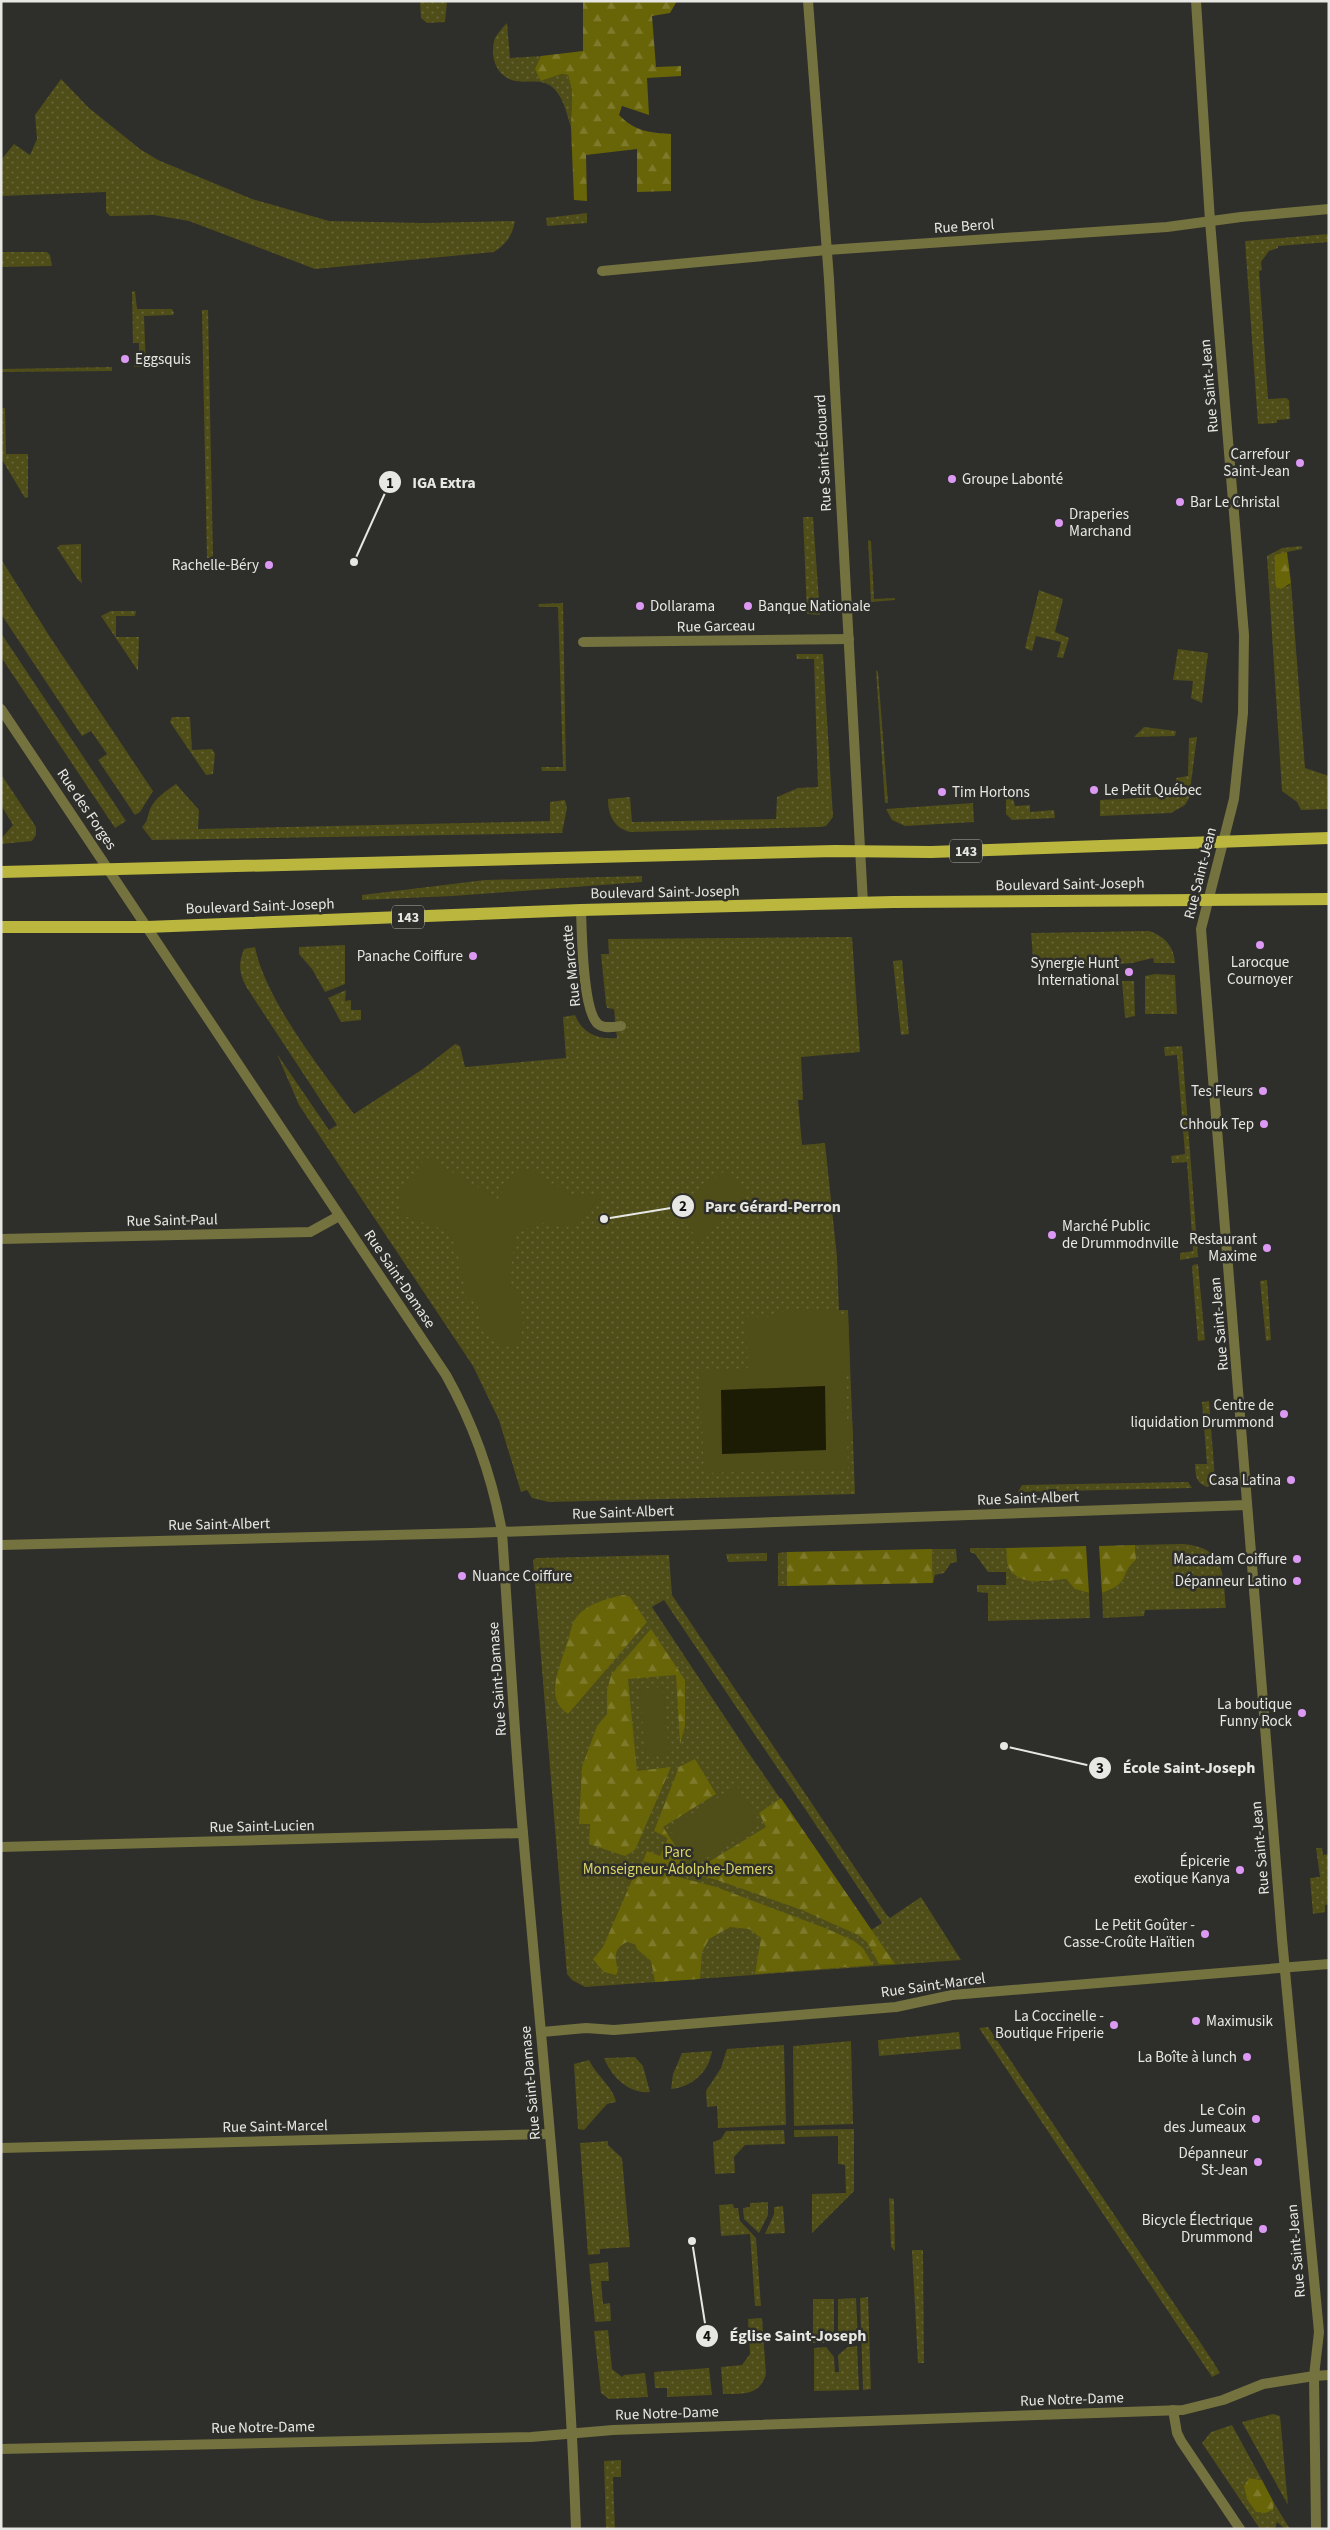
<svg xmlns="http://www.w3.org/2000/svg" width="1330" height="2530" font-family="'Source Sans 3',sans-serif">
<style>
.grass{fill:url(#grass-dots);fill-rule:evenodd}
.forest{fill:url(#forest-firs)}
.garden{fill:#4f4d18}
.water{fill:#1c1b03}
.lines{fill:none;stroke-linecap:round;stroke-linejoin:round}
.minor{stroke:#74723e;stroke-width:10}
.tertiary{stroke:#74723e;stroke-width:10}
.primary{stroke:#bbb63e;stroke-width:12}
.poi-dot{fill:#dc99f4;stroke:#2e2e2b;stroke-width:2}
.labels{text-anchor:middle;stroke-width:5;stroke-linejoin:round;paint-order:stroke}
.shield{fill:#2e2e2b;stroke:#b0b0ac;stroke-width:1}
.shield-label{font-size:14px;font-weight:bold;fill:#e7e7e4}
.street-label{font-size:15px;fill:#e7e7e4;stroke:#2e2e2b}
.poi-label{font-size:15px;fill:#e7e7e4;stroke:#2e2e2b;text-anchor:end}
.park-label{font-size:15px;fill:#dad568;stroke:#2e2e2b}
.leader{fill:none;stroke:#e7e7e4;stroke-width:2}
.callout-dot{fill:#e7e7e4;stroke:#2e2e2b;stroke-width:2}
.mark-label{font-size:15px;text-anchor:middle;font-weight:bold;fill:#111}
.callout-label{font-size:16px;text-anchor:middle;font-weight:bold;fill:#e7e7e4;stroke:#2e2e2b;stroke-width:5;stroke-linejoin:round;paint-order:stroke}
</style>
<defs>
<pattern id="grass-dots" width="8" height="8" patternUnits="userSpaceOnUse" patternTransform="scale(1.25)"><rect width="8" height="8" fill="#4f4d18"/><path d="M2 2h.1M6 6h.1" fill="none" stroke="#686739" stroke-width="1.8" stroke-linecap="round"/></pattern>
<pattern id="forest-firs" width="22" height="20" patternUnits="userSpaceOnUse" patternTransform="scale(1.25)"><rect width="22" height="20" fill="#686408"/><path d="M5 1l3.5 6h-7zM16 11l3.5 6h-7z" fill="#7e7a2c"/></pattern>
</defs>
<rect width="100%" height="100%" fill="#2e2e2b"/>
<g class="grass">
<path d="M420,1H447L445,22L427,23L421,18Z"/>
<path d="M507,23L510,58L541,56V81L562,74L568,75L572,91L571,127C567,115 564,100 556,91C543,75 525,86 509,79C494,72 490,53 495,38C498,33 503,27 507,23Z"/>
<path d="M61,79L89,108L140,149L158,160L252,199L329,221L424,223L515,221C512,236 507,243 494,252L315,269L189,221L154,215L110,216L106,212V192L1,196V160L14,144L30,155L37,139L35,115Z"/>
<path d="M587,213V223L547,226L546,218Z"/>
<path d="M1329,234V242L1278,246V248L1269,251L1261,262L1262,270L1259,271L1268,399L1286,398L1289,400L1290,419L1277,420V423L1258,424L1245,241Z"/>
<path d="M1,252H47L50,255L52,266L1,267Z"/>
<path d="M135,291L137,309H172L174,313L173,315L144,316L146,367H134V362H139V343H133L132,292Z"/>
<path d="M202,310H208L213,558H207Z"/>
<path d="M112,367V371L1,372V369Z"/>
<path d="M1,408H5L6,454H28V497L25,498L1,458Z"/>
<path d="M803,517H813L820,615L807,614Z"/>
<path d="M868,540L871,541L874,599L895,598V600L871,602Z"/>
<path d="M81,544V577L82,583L78,580L57,548L60,545Z"/>
<path d="M1302,546V549L1287,552L1274,561L1287,587L1291,583L1305,768L1329,776V809L1301,810L1297,802L1282,791L1267,556L1282,548Z"/>
<path d="M1,559L50,637L153,791L140,812L135,815L98,760L107,754L91,731L82,736L1,614Z"/>
<path d="M1039,590L1063,599L1055,632L1069,638L1063,658L1057,657L1061,642L1036,636L1032,651L1025,648Z"/>
<path d="M563,603L566,771H542L541,767H563L558,607H539L538,604Z"/>
<path d="M111,611H136L135,616H116V637H139L138,671L101,616Z"/>
<path d="M1,633L126,821L115,828L1,657Z"/>
<path d="M1178,649L1208,653L1202,703L1191,698L1193,681L1173,680Z"/>
<path d="M796,654H823L833,817L826,826L820,827L630,832C614,828 608,815 608,799L630,797L632,822L776,819L777,797L798,788L818,787L814,659H797Z"/>
<path d="M876,670L878,672L888,803H885Z"/>
<path d="M172,717H190L192,750L212,749L215,754L213,774L206,775L170,722Z"/>
<path d="M1144,727L1176,731L1175,736L1134,737Z"/>
<path d="M1197,737L1189,798L1185,805L1171,813L1100,816V800L1177,796L1176,778L1188,776L1189,738Z"/>
<path d="M1,774L36,827V835L32,841L1,844V839L13,825L1,805Z"/>
<path d="M176,784L199,810L198,829L550,821V802L565,800L567,808L562,833L152,840L142,827C149,820 147,817 150,809C156,797 166,791 176,784Z"/>
<path d="M1006,798H1013L1015,806L1030,805V812L1054,810L1055,818L1012,820L1006,814Z"/>
<path d="M973,803L974,822L905,826L892,820L886,809Z"/>
<path d="M642,876V882L453,896L362,900V895L485,880Z"/>
<path d="M1149,931C1164,936 1174,946 1175,963H1154L1153,958L1132,963L1034,970L1031,933Z"/>
<path d="M852,937L860,1052L801,1057L803,1100H798L802,1145L825,1143L837,1257L839,1310H848L855,1494L549,1502L532,1498L527,1490L521,1492L499,1420L473,1366L299,1105L277,1054L329,1130L337,1125L247,988C239,974 238,964 244,949L255,947C265,999 322,1071 354,1114L423,1069L455,1044L460,1046L465,1067L566,1058L563,1017L575,1015C582,1033 598,1040 617,1038L614,1009L607,1008L606,1004L601,954H609L608,939Z"/>
<path d="M345,945V984L325,992L312,969L299,954V947Z"/>
<path d="M902,960L909,1034L901,1035L893,961Z"/>
<path d="M1155,974L1175,975L1177,1014H1145V976Z"/>
<path d="M1122,981H1134L1135,1016L1125,1018Z"/>
<path d="M346,990L345,1001L351,1000V1010H361V1020L341,1022L328,998Z"/>
<path d="M1182,1046L1198,1257L1180,1260V1253L1193,1251L1187,1162L1172,1163L1171,1156L1185,1154L1177,1055L1165,1056L1164,1047Z"/>
<path d="M1198,1264L1205,1340L1198,1341L1192,1267L1193,1265Z"/>
<path d="M1267,1280L1271,1340L1266,1341L1260,1281Z"/>
<path d="M1209,1401L1215,1479L1214,1484L1207,1487C1195,1482 1196,1476 1195,1464H1207L1202,1402Z"/>
<path d="M1188,1482L1192,1488L1018,1492L1022,1485Z"/>
<path d="M1182,1544C1225,1547 1223,1572 1226,1608L1145,1610L1144,1616L1103,1618L1102,1593C1133,1582 1118,1575 1136,1560L1135,1545Z"/>
<path d="M970,1548H1006L1009,1568L1040,1582L1066,1579L1076,1589L1089,1593L1090,1618L988,1621V1593L977,1592V1585H1006V1572H988L975,1554L970,1552Z"/>
<path d="M932,1549H956L957,1562L951,1563L944,1573L935,1575L933,1583Z"/>
<path d="M787,1552V1586H778V1553Z"/>
<path d="M767,1553V1561L728,1562L726,1554Z"/>
<path d="M669,1555L672,1595L886,1914L890,1918L921,1897L961,1960L585,1987L572,1980L567,1974L533,1560L536,1558ZM664,1600L882,1923L871,1930L746,1749L652,1607Z"/>
<path d="M1316,1848H1322L1323,1855L1329,1854V1904L1325,1905V1912L1313,1914L1310,1878L1320,1877Z"/>
<path d="M988,2027L1212,2360L1220,2373L1212,2377L979,2028Z"/>
<path d="M959,2032L961,2049L879,2056L878,2040Z"/>
<path d="M851,2041L853,2124L794,2126L793,2046Z"/>
<path d="M784,2045L786,2125L718,2128L717,2106L707,2107L706,2091L721,2068L727,2049Z"/>
<path d="M712,2051C709,2072 692,2087 671,2089L673,2074L682,2053Z"/>
<path d="M635,2057L643,2066L650,2092C628,2094 611,2076 604,2058Z"/>
<path d="M589,2060C596,2075 614,2088 616,2102L607,2104L584,2130L578,2129L574,2064Z"/>
<path d="M854,2129V2191L812,2233V2194L846,2193L845,2165L838,2164V2136L794,2137V2130Z"/>
<path d="M784,2130L785,2144L745,2145L734,2157L735,2173L715,2174L713,2142L721,2139L726,2131Z"/>
<path d="M608,2141V2145L622,2158L630,2247L600,2249V2254L588,2255L580,2143Z"/>
<path d="M889,2198L894,2199L895,2251L891,2247Z"/>
<path d="M768,2202V2215L759,2233L744,2219L743,2208L750,2207V2203Z"/>
<path d="M733,2204L734,2208H738L740,2221L756,2238L761,2306H755L750,2234L721,2236L719,2205Z"/>
<path d="M783,2206L785,2233L765,2234L774,2214V2207Z"/>
<path d="M912,2250H923L924,2363H918Z"/>
<path d="M608,2262L609,2281H601L603,2304L610,2303L611,2321L595,2322L589,2264Z"/>
<path d="M868,2297L871,2389L863,2390L860,2298Z"/>
<path d="M856,2298L858,2341H845L838,2335V2299Z"/>
<path d="M813,2299H834V2334L824,2343H813Z"/>
<path d="M762,2318L766,2374C760,2396 742,2394 723,2394L721,2367L742,2365L750,2354L748,2319Z"/>
<path d="M608,2330L612,2369L622,2377L624,2375L645,2373L648,2397L609,2399L601,2393L594,2331Z"/>
<path d="M857,2346L859,2390L814,2391V2348L826,2347L834,2357L835,2372H839L838,2355L848,2347Z"/>
<path d="M709,2368L712,2395L667,2397V2388H655L654,2372Z"/>
<path d="M1273,2414L1280,2416L1288,2505L1242,2422Z"/>
<path d="M1232,2425L1262,2480L1249,2478L1266,2513L1273,2510L1274,2503L1290,2529L1284,2528L1277,2522L1275,2529H1260L1202,2443L1211,2432Z"/>
<path d="M621,2460V2477H613L615,2529H606L604,2461Z"/>
</g>
<g class="forest">
<path d="M583,1H677L670,13L652,16L656,67L681,66V76L647,78L649,115L622,106L619,115C634,131 650,133 671,134V191L637,192V149L586,155L587,201L574,200L571,127L572,91L568,75L562,74L541,81L535,69L541,56L583,51Z"/>
<path d="M1287,552L1291,583L1281,589L1276,587C1275,582 1274,559 1275,555Z"/>
<path d="M1135,1545L1136,1560C1118,1575 1133,1582 1102,1593L1099,1546Z"/>
<path d="M1086,1546L1089,1593L1075,1589L1066,1579C1048,1581 1020,1587 1009,1568C1006,1563 1007,1553 1006,1548Z"/>
<path d="M932,1549L933,1583L787,1586V1552Z"/>
<path d="M624,1595L630,1597L647,1622L568,1714C543,1698 561,1665 567,1643C570,1636 571,1624 576,1618C586,1604 608,1598 624,1595Z"/>
<path d="M651,1629L685,1680V1726L680,1744L676,1675L628,1679L637,1771L671,1767L635,1850L625,1856L589,1844L590,1824H579L582,1767L597,1726L607,1714V1691L611,1675Z"/>
<path d="M695,1759L716,1794L663,1827L692,1872L766,1827L759,1813L781,1798L895,1964H879L867,1942L858,1935L802,1910L717,1880L643,1861L647,1851L660,1856L668,1838L654,1831L679,1767Z"/>
<path d="M644,1868L716,1887L825,1928L854,1941L863,1948L873,1965L755,1974L761,1938L749,1929L730,1927L709,1939L702,1952L700,1979L655,1982L651,1961L637,1949L635,1944L627,1942C613,1948 615,1958 618,1971L616,1975L604,1972L593,1959L603,1947L636,1871Z"/>
<path d="M1249,2478L1262,2480L1274,2503L1273,2510L1266,2513L1256,2512L1247,2499L1244,2486Z"/>
</g>
<g class="garden">
<path d="M426,1157L498,1199L516,1169L532,1171L571,1195L602,1196L574,1228L542,1223L515,1233L509,1290L520,1291L523,1322L520,1345L504,1347L481,1330L477,1299H467L457,1250L448,1231L401,1215L399,1194Z"/>
<path d="M723,1172L749,1193L702,1242L697,1241L678,1204L700,1191Z"/>
<path d="M837,1310V1314H848L850,1374H846L847,1419H852L853,1440L847,1441L848,1469L704,1473L700,1372L748,1368L746,1317H775L776,1312Z"/>
<path d="M663,1687L669,1755L645,1756L640,1689Z"/>
<path d="M737,1786L761,1824L693,1866L669,1828Z"/>
</g>
<path class="water" d="M825,1386L826,1450L722,1454L721,1390Z"/>
<g class="lines">
<g class="minor">
<path d="M808,1L829,279L863,903"/>
<path d="M1196,1L1210,221L1244,635L1243,713L1234,799L1201,929L1282,1939L1319,2332L1314,2376L1329,2375"/>
<path d="M602,271L827,250L1167,227L1241,217L1329,209"/>
<path d="M583,642L849,639"/>
<path d="M581,910C582,932 582,1010 598,1024C604,1029 613,1027 621,1026"/>
<path d="M1,1239L310,1232L339,1216"/>
<path d="M1,1545L471,1533L1247,1505"/>
<path d="M1,1847L523,1833"/>
<path d="M542,2032L586,2028L614,2030L896,2007L952,1995L1329,1964"/>
<path d="M1,2148L549,2134"/>
</g>
<g class="tertiary">
<path d="M1,709L446,1375C474,1425 492,1476 502,1532C509,1632 514,1733 523,1833C543,2064 568,2296 576,2529"/>
<path d="M1173,2410L1177,2433L1181,2441L1240,2529"/>
<path d="M1,2449L531,2437L613,2430L1183,2410L1223,2400L1263,2384L1314,2376L1316,2529"/>
</g>
<g class="primary">
<path d="M1,872L835,851L931,852L1329,838"/>
<path d="M1,927H147L581,910L893,902L1329,899"/>
</g>
</g>
<g class="poi-dot">
<circle cx="125" cy="359" r="5"/>
<circle cx="1300" cy="463" r="5"/>
<circle cx="952" cy="479" r="5"/>
<circle cx="1180" cy="502" r="5"/>
<circle cx="1059" cy="523" r="5"/>
<circle cx="269" cy="565" r="5"/>
<circle cx="640" cy="606" r="5"/>
<circle cx="748" cy="606" r="5"/>
<circle cx="1094" cy="790" r="5"/>
<circle cx="942" cy="792" r="5"/>
<circle cx="1260" cy="945" r="5"/>
<circle cx="473" cy="956" r="5"/>
<circle cx="1129" cy="972" r="5"/>
<circle cx="1263" cy="1091" r="5"/>
<circle cx="1264" cy="1124" r="5"/>
<circle cx="1052" cy="1235" r="5"/>
<circle cx="1267" cy="1248" r="5"/>
<circle cx="1284" cy="1414" r="5"/>
<circle cx="1291" cy="1480" r="5"/>
<circle cx="1297" cy="1559" r="5"/>
<circle cx="462" cy="1576" r="5"/>
<circle cx="1297" cy="1581" r="5"/>
<circle cx="1302" cy="1713" r="5"/>
<circle cx="1240" cy="1870" r="5"/>
<circle cx="1205" cy="1934" r="5"/>
<circle cx="1196" cy="2021" r="5"/>
<circle cx="1114" cy="2025" r="5"/>
<circle cx="1247" cy="2057" r="5"/>
<circle cx="1256" cy="2119" r="5"/>
<circle cx="1258" cy="2162" r="5"/>
<circle cx="1263" cy="2229" r="5"/>
</g>
<g class="labels">
<g class="shield">
<rect x="950" y="839.5" width="32" height="23" rx="4"/>
<rect x="392" y="905.5" width="32" height="23" rx="4"/>
</g>
<g class="shield-label">
<text x="966" y="856">143</text>
<text x="408" y="922">143</text>
</g>
<g class="street-label">
<text transform="translate(964 226) rotate(-4)" y="5">Rue Berol</text>
<text transform="translate(1209 386) rotate(-95)" y="5">Rue Saint-Jean</text>
<text transform="translate(823 453) rotate(-93)" y="5">Rue Saint-Édouard</text>
<text transform="translate(716 626) rotate(-1)" y="5">Rue Garceau</text>
<text transform="translate(87 809) rotate(56)" y="5">Rue des Forges</text>
<text transform="translate(1200 873) rotate(-76)" y="5">Rue Saint-Jean</text>
<text transform="translate(1070 884) rotate(-1)" y="5">Boulevard Saint-Joseph</text>
<text transform="translate(665 892) rotate(-1)" y="5">Boulevard Saint-Joseph</text>
<text transform="translate(260 906) rotate(-2)" y="5">Boulevard Saint-Joseph</text>
<text transform="translate(571 966) rotate(-96)" y="5">Rue Marcotte</text>
<text transform="translate(172 1220) rotate(-1)" y="5">Rue Saint-Paul</text>
<text transform="translate(400 1279) rotate(56)" y="5">Rue Saint-Damase</text>
<text transform="translate(1219 1324) rotate(-95)" y="5">Rue Saint-Jean</text>
<text transform="translate(1028 1498) rotate(-2)" y="5">Rue Saint-Albert</text>
<text transform="translate(623 1512) rotate(-2)" y="5">Rue Saint-Albert</text>
<text transform="translate(219 1524) rotate(-1)" y="5">Rue Saint-Albert</text>
<text transform="translate(497 1679) rotate(-94)" y="5">Rue Saint-Damase</text>
<text transform="translate(262 1826) rotate(-1)" y="5">Rue Saint-Lucien</text>
<text transform="translate(1260 1848) rotate(-95)" y="5">Rue Saint-Jean</text>
<text transform="translate(933 1985) rotate(-8)" y="5">Rue Saint-Marcel</text>
<text transform="translate(530 2083) rotate(-95)" y="5">Rue Saint-Damase</text>
<text transform="translate(275 2126) rotate(-1)" y="5">Rue Saint-Marcel</text>
<text transform="translate(1296 2251) rotate(-95)" y="5">Rue Saint-Jean</text>
<text transform="translate(1072 2399) rotate(-2)" y="5">Rue Notre-Dame</text>
<text transform="translate(667 2413) rotate(-2)" y="5">Rue Notre-Dame</text>
<text transform="translate(263 2427) rotate(-1)" y="5">Rue Notre-Dame</text>
</g>
<g class="poi-label">
<text x="135" y="364" text-anchor="start">Eggsquis</text>
<text x="1290" y="459">Carrefour<tspan x="1290" dy="17">Saint-Jean</tspan></text>
<text x="962" y="484" text-anchor="start">Groupe Labonté</text>
<text x="1190" y="507" text-anchor="start">Bar Le Christal</text>
<text x="1069" y="519" text-anchor="start">Draperies<tspan x="1069" dy="17">Marchand</tspan></text>
<text x="259" y="570">Rachelle-Béry</text>
<text x="650" y="611" text-anchor="start">Dollarama</text>
<text x="758" y="611" text-anchor="start">Banque Nationale</text>
<text x="1104" y="795" text-anchor="start">Le Petit Québec</text>
<text x="952" y="797" text-anchor="start">Tim Hortons</text>
<text x="463" y="961">Panache Coiffure</text>
<text x="1260" y="967" text-anchor="middle">Larocque<tspan x="1260" dy="17">Cournoyer</tspan></text>
<text x="1119" y="968">Synergie Hunt<tspan x="1119" dy="17">International</tspan></text>
<text x="1253" y="1096">Tes Fleurs</text>
<text x="1254" y="1129">Chhouk Tep</text>
<text x="1062" y="1231" text-anchor="start">Marché Public<tspan x="1062" dy="17">de Drummodnville</tspan></text>
<text x="1257" y="1244">Restaurant<tspan x="1257" dy="17">Maxime</tspan></text>
<text x="1274" y="1410">Centre de<tspan x="1274" dy="17">liquidation Drummond</tspan></text>
<text x="1281" y="1485">Casa Latina</text>
<text x="1287" y="1564">Macadam Coiffure</text>
<text x="472" y="1581" text-anchor="start">Nuance Coiffure</text>
<text x="1287" y="1586">Dépanneur Latino</text>
<text x="1292" y="1709">La boutique<tspan x="1292" dy="17">Funny Rock</tspan></text>
<text x="1230" y="1866">Épicerie<tspan x="1230" dy="17">exotique Kanya</tspan></text>
<text x="1195" y="1930">Le Petit Goûter -<tspan x="1195" dy="17">Casse-Croûte Haïtien</tspan></text>
<text x="1104" y="2021">La Coccinelle -<tspan x="1104" dy="17">Boutique Friperie</tspan></text>
<text x="1206" y="2026" text-anchor="start">Maximusik</text>
<text x="1237" y="2062">La Boîte à lunch</text>
<text x="1246" y="2115">Le Coin<tspan x="1246" dy="17">des Jumeaux</tspan></text>
<text x="1248" y="2158">Dépanneur<tspan x="1248" dy="17">St-Jean</tspan></text>
<text x="1253" y="2225">Bicycle Électrique<tspan x="1253" dy="17">Drummond</tspan></text>
</g>
<g class="park-label">
<text x="678" y="1857">Parc<tspan x="678" dy="17">Monseigneur-Adolphe-Demers</tspan></text>
</g>
</g>
<path class="leader" d="M354 562L390 482M604 1219L683 1206M1004 1746L1100 1768M692 2241L707 2336"/>
<g class="callout-dot">
<circle cx="354" cy="562" r="5"/>
<circle cx="604" cy="1219" r="5"/>
<circle cx="1004" cy="1746" r="5"/>
<circle cx="692" cy="2241" r="5"/>
<circle cx="390" cy="482" r="12"/>
<circle cx="683" cy="1206" r="12"/>
<circle cx="1100" cy="1768" r="12"/>
<circle cx="707" cy="2336" r="12"/>
</g>
<g class="mark-label">
<text x="390" y="488">1</text>
<text x="683" y="1211">2</text>
<text x="1100" y="1773">3</text>
<text x="707" y="2341">4</text>
</g>
<g class="callout-label">
<text x="444" y="488">IGA Extra</text>
<text x="773" y="1212">Parc Gérard-Perron</text>
<text x="1189" y="1773">École Saint-Joseph</text>
<text x="798" y="2341">Église Saint-Joseph</text>
</g>
<rect width="1330" height="2530" fill="none" stroke="#e7e7e4" stroke-width="5"/>
</svg>
